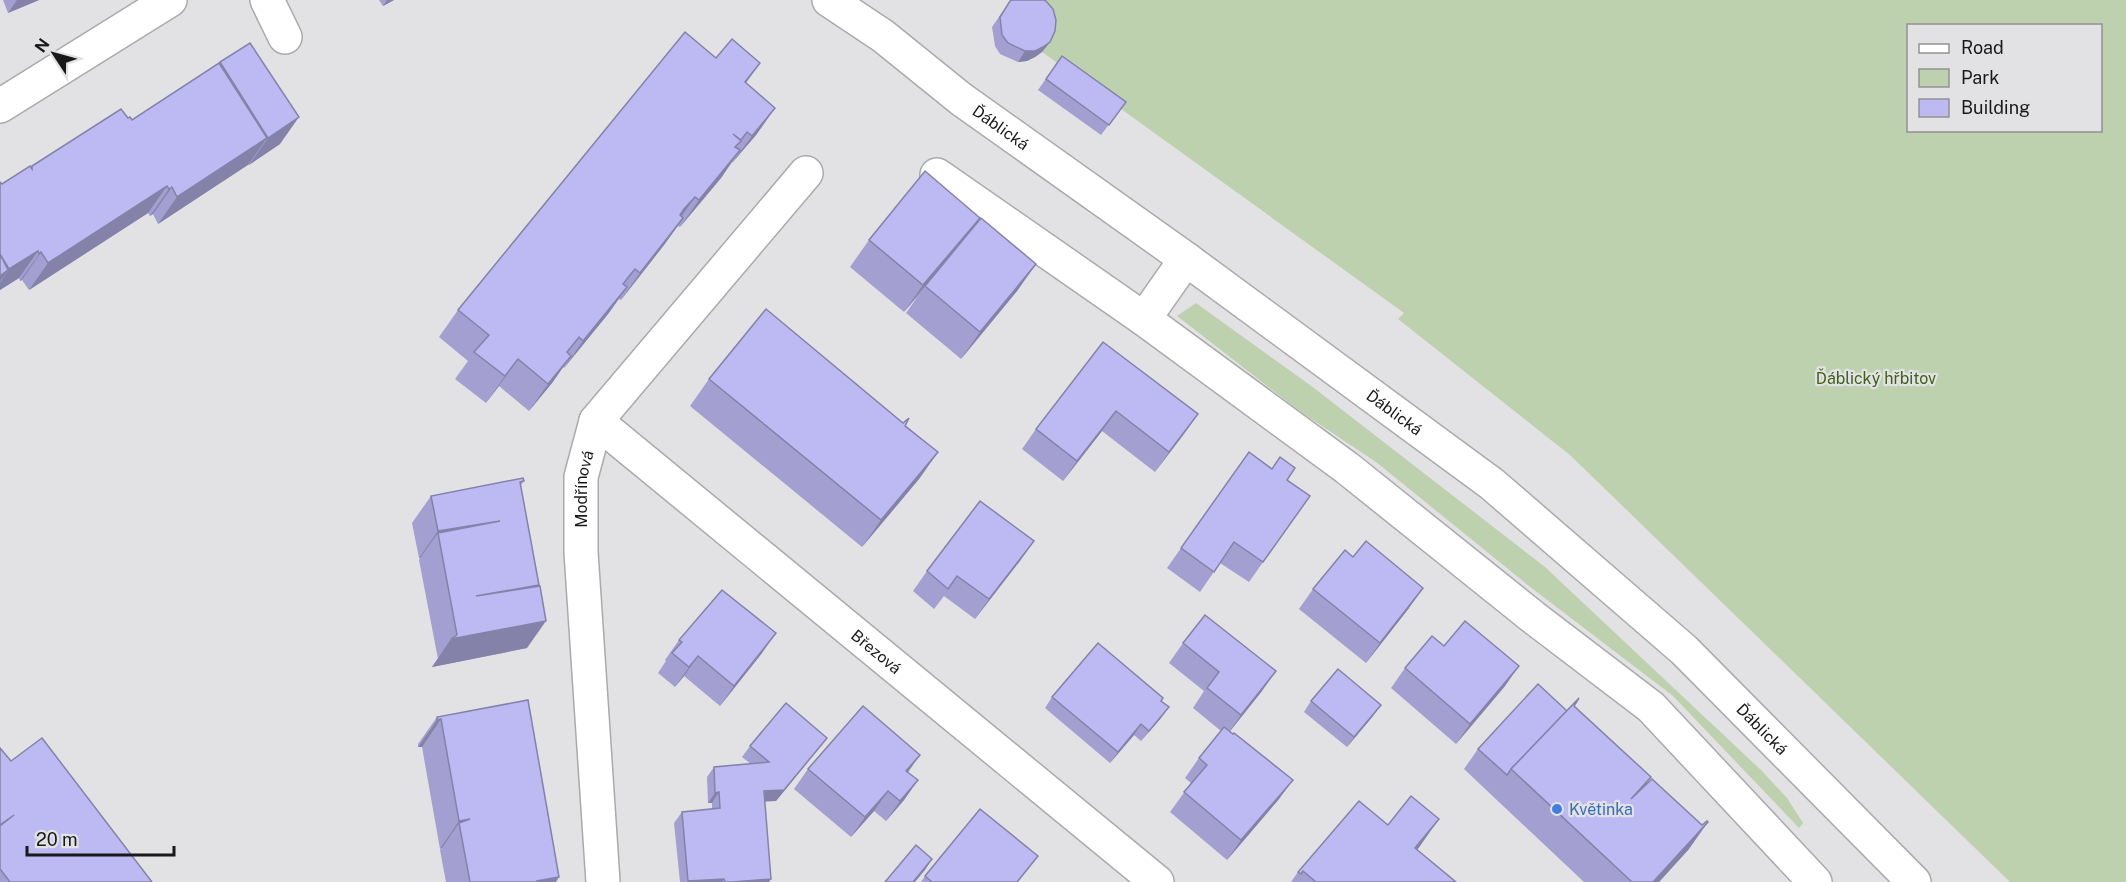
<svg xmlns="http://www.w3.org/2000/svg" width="2126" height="882" font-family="'Public Sans',sans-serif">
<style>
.green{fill:#bed1af;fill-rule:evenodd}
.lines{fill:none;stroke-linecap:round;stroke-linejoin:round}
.minor-casing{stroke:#aaaaac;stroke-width:36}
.major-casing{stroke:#aaaaac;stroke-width:36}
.minor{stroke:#fff;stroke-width:33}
.major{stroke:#fff;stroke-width:33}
.wall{fill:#a39fd0}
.shaded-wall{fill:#8482a9}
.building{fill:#bdb9f2;stroke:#8482a9;stroke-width:1.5}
.shop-dot{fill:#3f7fe0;stroke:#e2e2e4;stroke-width:2}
.labels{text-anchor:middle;stroke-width:4.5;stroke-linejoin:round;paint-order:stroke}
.street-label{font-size:16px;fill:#19191a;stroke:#e2e2e4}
.park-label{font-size:16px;fill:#3e6115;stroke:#e2e2e4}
.shop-label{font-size:16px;fill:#366cbe;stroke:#e2e2e4;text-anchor:start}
</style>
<rect width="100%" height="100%" fill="#e2e2e4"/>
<g class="green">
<path d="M1010,0H2126V882H2010L1570,455L1398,319L1404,313L1042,52L1011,7ZM1908,26H2100V130H1908Z"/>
<path d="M1196,303L1314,388L1545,567L1762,771L1787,798L1803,823L1799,828L1673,696L1529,586L1376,462L1298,410L1177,316Z"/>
</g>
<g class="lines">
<defs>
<g id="minor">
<path d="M267,0L285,37"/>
<path d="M0,106L170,0"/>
<path d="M937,175L1144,319L1347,468L1533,617L1651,707L1815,882"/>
<path d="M1144,319L1186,259"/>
<path id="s1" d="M596,421L1157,882"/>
<path id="s2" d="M603,882L581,552V477L596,421L806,173"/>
</g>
<g id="major">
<path id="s3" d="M829,0L883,36L961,99L1186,259L1492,484L1684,650L1914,882"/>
</g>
</defs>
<use href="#minor" class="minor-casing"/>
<use href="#major" class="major-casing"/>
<use href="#minor" class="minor"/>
<use href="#major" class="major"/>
</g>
<g class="wall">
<path d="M3,0H39L8,13Z"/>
<path d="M379,0H394L383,6Z"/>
<path d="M1010,1L1050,42L1042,52L1035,57L1027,61L1018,62L1000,54L995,46L992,27Z"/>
<path d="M1062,56L1126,102L1101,135L1038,90Z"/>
<path d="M220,62L280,144L249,165L248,164L158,224L153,214L150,216L148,213L29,290L22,280L20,281L19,278L0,290V182L2,184L32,166L128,118L132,120Z"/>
<path d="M746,83L775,108L756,135L732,163V162L721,178L680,227L678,226L664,245L621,300L619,299L608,314L564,368L563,367L552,383L529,411L499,386L486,403L455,379L468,361L439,337L458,310Z"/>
<path d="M980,218L969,233L1036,264L1017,291L961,359L906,313L918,296L904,312L850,267L869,240Z"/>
<path d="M1103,342L1198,414L1155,472L1102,431L1063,481L1022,449L1036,429Z"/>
<path d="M709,379L903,423L938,452L919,479L862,547L690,406Z"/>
<path d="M1249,452L1310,496L1249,582L1220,563L1200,592L1167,568Z"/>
<path d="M524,481L521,485L538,587L527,648L432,667L438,659L419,560L420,558H419L412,523L431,496Z"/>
<path d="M1034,541L975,619L944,596L934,609L913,591L927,571Z"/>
<path d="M1313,589L1409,608L1366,663L1299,609Z"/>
<path d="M679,640L762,653L720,706L684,676L675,687L658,673L666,661L665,660Z"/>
<path d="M1183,643L1262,691L1230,731L1279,799L1227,860L1170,812L1191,783L1185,778L1199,758L1221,731L1193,708L1204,691L1169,663Z"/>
<path d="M1444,646L1505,686L1456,744L1391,688L1405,668Z"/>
<path d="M1052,697L1161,701V718L1141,741L1134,735L1110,763L1045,708Z"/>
<path d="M528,700L556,882H446L440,850L442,848L440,849L422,747H418V744L437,717Z"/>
<path d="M1311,701L1373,716L1347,747L1304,712Z"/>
<path d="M1574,706L1646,784L1689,849L1659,882H1584L1464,769L1478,749L1567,711Z"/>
<path d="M827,738L819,748L776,801H764L769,882H680L674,823L682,812L712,809V803H708L707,777L714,767L751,764L742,757L750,746Z"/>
<path d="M0,748L11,761L152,882H0Z"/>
<path d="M808,769L908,772L918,780L904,800L886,821L874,811L851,837L794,789Z"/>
<path d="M1388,825L1420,846L1417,850L1456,882H1291L1298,872Z"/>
<path d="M1038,856L1018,882H921L925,876Z"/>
</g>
<g class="shaded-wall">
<path d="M17,0H39L8,13Z"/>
<path d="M387,0H394L383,6Z"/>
<path d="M1050,42L1042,52L1035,57L1027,61L1018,62L1025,51Z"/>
<path d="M760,63L741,90L745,82Z"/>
<path d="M775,108L756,135L732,163L752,136Z"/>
<path d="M299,117L280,144L249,165L268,138Z"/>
<path d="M267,138L248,165L158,224L177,197Z"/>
<path d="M740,150L721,178L680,227L699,200Z"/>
<path d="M167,186L148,213L29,290L48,263Z"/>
<path d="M172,187L153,214L150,216L169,189Z"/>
<path d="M695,197L676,224L661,242L684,209Z"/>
<path d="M683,218L664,245L621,300L640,273Z"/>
<path d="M980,218L961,245L925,286L904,312L923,285Z"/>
<path d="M38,251L19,278L0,290V283L9,269Z"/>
<path d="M41,252L22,280L20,281L39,254Z"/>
<path d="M1036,264L1017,291L961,359L980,332Z"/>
<path d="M8,270L0,282V276Z"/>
<path d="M627,287L608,314L564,368L583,341Z"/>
<path d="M571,356L552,383L529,411L548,384Z"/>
<path d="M518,359L499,386L486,403L505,376Z"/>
<path d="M1116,411L1102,431L1063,481L1077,461Z"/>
<path d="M1198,414L1184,434L1155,472L1169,452Z"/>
<path d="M938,452L919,479L862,547L881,520Z"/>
<path d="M500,521L438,533L420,558H419L438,531Z"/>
<path d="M1034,541L1020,561L975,619L989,599Z"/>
<path d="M1423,588L1409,608L1366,663L1380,643Z"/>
<path d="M546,621L527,648L432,667L451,639Z"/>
<path d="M776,633L762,653L720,706L734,686Z"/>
<path d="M698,656L684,676L675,687L689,667Z"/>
<path d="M1519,666L1505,686L1456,744L1470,724Z"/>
<path d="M1276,671L1262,691L1227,735L1241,715Z"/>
<path d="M1381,705L1373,716L1347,747L1354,737Z"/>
<path d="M1169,707L1161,718L1141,741L1149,731Z"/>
<path d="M441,719L422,747H418L437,720Z"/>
<path d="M1141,724L1134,735L1110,763L1118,752Z"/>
<path d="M827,738L819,748L776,801L756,802L764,791Z"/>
<path d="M920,755L906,775V771Z"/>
<path d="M918,780L904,800L886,821L900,801Z"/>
<path d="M1293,780L1279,799L1227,860L1241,840Z"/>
<path d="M888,791L874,811L851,837L865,817Z"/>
<path d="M719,792L712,803H708L715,793Z"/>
<path d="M470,819L459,823L442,848L440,849L459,821Z"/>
<path d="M1439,819L1420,846L1396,875L1415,848Z"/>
<path d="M1708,822L1689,849L1659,882H1653Z"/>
<path d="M932,859L925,870L915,882H913Z"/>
<path d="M559,877L556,882H536L537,881Z"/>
<path d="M724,879L722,882H688V881Z"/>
<path d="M771,879L769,882H732Z"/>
</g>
<g class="building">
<path d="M1012,0H1044L1046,1L1053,9L1056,20L1055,31L1050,42L1043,47L1035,51H1025L1008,43L1002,35L1000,17L1010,1Z"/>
<path d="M685,32L716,58L732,39L760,63L745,82L775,108L752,136L747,132L741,140L733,134L741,141L735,147L740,150L699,200L695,197L684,209L680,215L683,218L640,273L635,269L630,275L623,284L627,287L583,341L579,337L567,352L571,356L548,384L518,359L505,376L474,352L489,335L458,310Z"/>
<path d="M250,43L299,117L268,138L220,62Z"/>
<path d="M1062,56L1126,102L1109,125L1046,79Z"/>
<path d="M219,63L267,138L177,197L172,187L169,189L167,186L48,263L41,252L39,254L38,251L9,269L0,254L8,270L0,276V182L2,184L30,166L32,169V166L121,109L128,118L130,117L132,120Z"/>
<path d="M925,171L980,218L923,285L869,240Z"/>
<path d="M981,218L1036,264L980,332L925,286Z"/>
<path d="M766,309L903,423L909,418L905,426L938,452L881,520L709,379Z"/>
<path d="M1103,342L1198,414L1169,452L1116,411L1077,461L1036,429Z"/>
<path d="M1249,452L1272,469L1280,457L1295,468L1287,480L1310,496L1263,562L1234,542L1214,572L1181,548Z"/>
<path d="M523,478L524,481L520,482L539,585L476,596L540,586L546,621L451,639L457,635L438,533L500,521L438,531L431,496Z"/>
<path d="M980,501L1034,541L989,599L957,576L948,589L927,571Z"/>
<path d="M1366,541L1423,588L1380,643L1313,589L1345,550L1353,557Z"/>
<path d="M722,590L776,633L734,686L698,656L689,667L672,653L682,642L679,640Z"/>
<path d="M1205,615L1276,671L1241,715L1207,688L1219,672L1183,643Z"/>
<path d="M1465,621L1519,666L1470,724L1405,668L1432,636L1444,646Z"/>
<path d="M1098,643L1163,698L1161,701L1169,707L1149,731L1141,724L1118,752L1052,697Z"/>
<path d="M1338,669L1381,705L1354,737L1311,701Z"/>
<path d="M1538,684L1567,711L1511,769L1507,775L1478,749Z"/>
<path d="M1579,698L1574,706L1651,777L1631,799L1652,779L1702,825L1707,821L1708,822L1653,882H1632L1511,769Z"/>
<path d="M528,700L559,877L537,881V882H470L459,823L470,819L459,821L441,719L437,720V717Z"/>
<path d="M786,703L827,738L784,790L764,791L771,879L732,882H725L724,879L688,881L682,812L720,808L719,792L715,793L714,767L769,762L750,746Z"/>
<path d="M863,706L920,755L906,771L918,780L900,801L888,791L865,817L808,769Z"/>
<path d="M1224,727L1233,734L1234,733L1293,780L1241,840L1184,792L1207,765L1199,758Z"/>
<path d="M42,738L152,882H10L0,869V826L14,815L0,825V748L11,761Z"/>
<path d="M1411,796L1439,819L1415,848L1456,882H1316L1303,871L1301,874L1298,872L1359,801L1388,825Z"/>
<path d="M980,809L1038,856L1017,882H932L925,876Z"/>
<path d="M916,845L932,859L913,882H885Z"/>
</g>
<circle class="shop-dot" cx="1557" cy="809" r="6"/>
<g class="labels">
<g class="street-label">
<text dy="6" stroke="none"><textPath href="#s3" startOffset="214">Ďáblická</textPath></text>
<text dy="6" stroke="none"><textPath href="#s3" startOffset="700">Ďáblická</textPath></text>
<text dy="6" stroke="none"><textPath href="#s2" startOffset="394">Modřínová</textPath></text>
<text dy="6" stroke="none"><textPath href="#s1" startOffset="363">Březová</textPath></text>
<text dy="6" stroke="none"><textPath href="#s3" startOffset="1186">Ďáblická</textPath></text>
</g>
<g class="park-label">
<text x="1876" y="384">Ďáblický hřbitov</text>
</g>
<g class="shop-label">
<text x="1569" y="815">Květinka</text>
</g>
</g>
<rect x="1907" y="24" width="195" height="108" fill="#e2e2e4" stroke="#929293" stroke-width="1.5"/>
<rect x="1919" y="44" width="30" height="9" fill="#ffffff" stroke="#929293" stroke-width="1.5"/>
<text x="1961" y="54" font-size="18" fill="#19191a">Road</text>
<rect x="1919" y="69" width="30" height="18" fill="#bed1af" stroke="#929293" stroke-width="1.5"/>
<text x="1961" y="84" font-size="18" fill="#19191a">Park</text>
<rect x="1919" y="99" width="30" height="18" fill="#bdb9f2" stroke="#929293" stroke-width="1.5"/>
<text x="1961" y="114" font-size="18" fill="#19191a">Building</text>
<g transform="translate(54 54) rotate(306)" stroke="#e2e2e4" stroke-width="4.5" paint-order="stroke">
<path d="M0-4.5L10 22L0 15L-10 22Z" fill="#19191a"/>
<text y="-9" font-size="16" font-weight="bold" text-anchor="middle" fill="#19191a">N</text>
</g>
<path d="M27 846v9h147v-9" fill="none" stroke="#19191a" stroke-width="3"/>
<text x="36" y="846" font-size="18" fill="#19191a" stroke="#e2e2e4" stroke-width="4.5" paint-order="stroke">20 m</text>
</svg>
